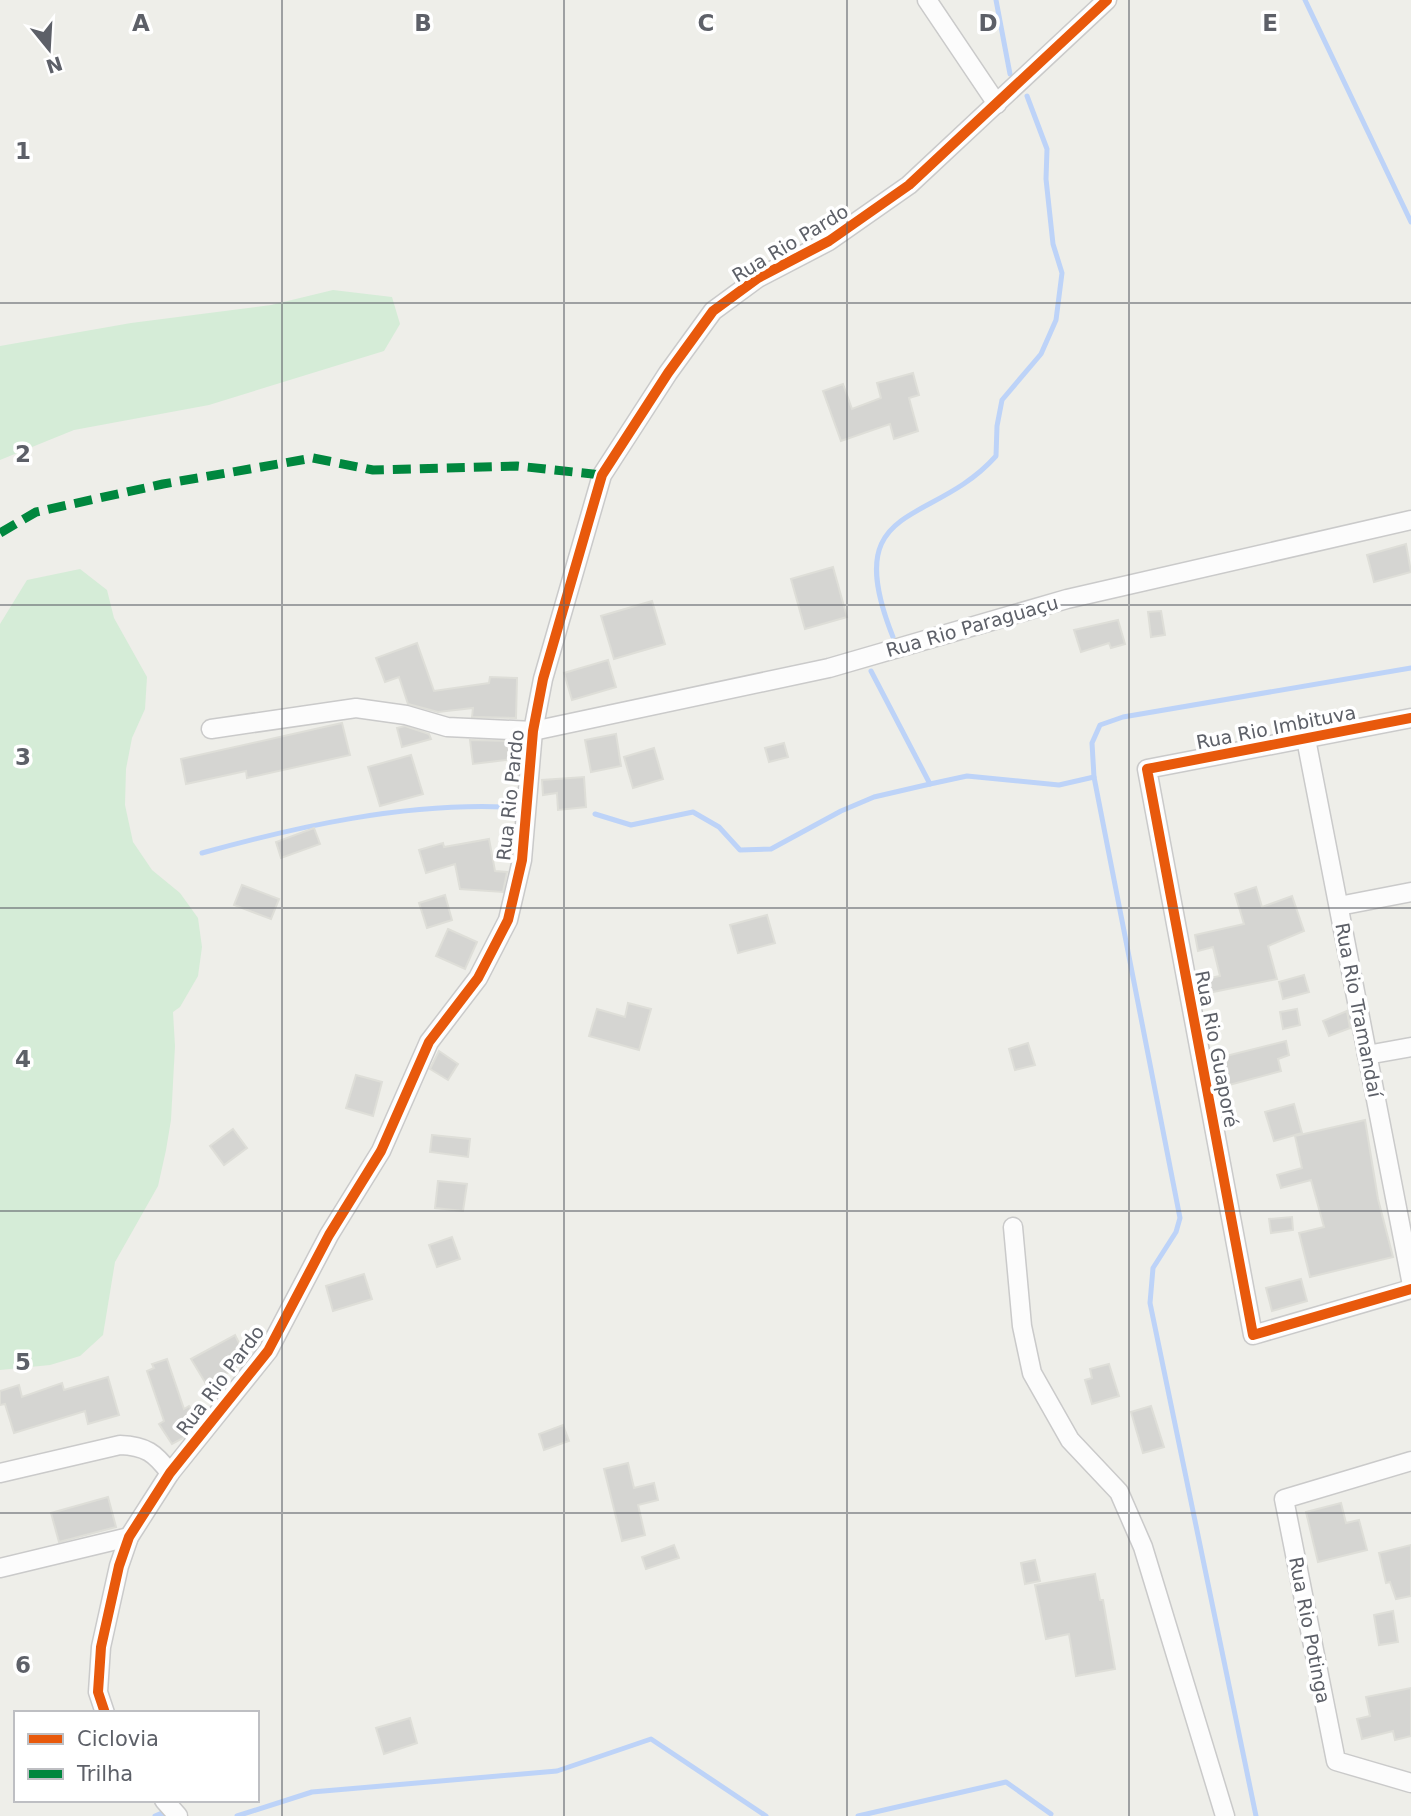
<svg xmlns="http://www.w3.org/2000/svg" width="1411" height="1816" font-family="'DejaVu Sans',sans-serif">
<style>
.green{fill:#d5ecd7}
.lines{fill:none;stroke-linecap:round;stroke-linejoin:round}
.stream{stroke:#bdd3f8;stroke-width:5}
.building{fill:#d5d5d2;stroke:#deded8;stroke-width:2}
.minor-casing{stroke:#cacaca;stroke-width:21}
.minor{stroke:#fcfcfc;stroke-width:18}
.quiet{stroke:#00873e;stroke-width:9;stroke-dasharray:18 9;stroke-linecap:butt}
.cycleway-casing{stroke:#fff;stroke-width:15}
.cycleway{stroke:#e8590c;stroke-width:10}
.grid{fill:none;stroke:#5d6068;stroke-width:2;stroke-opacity:0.55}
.labels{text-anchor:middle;stroke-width:7;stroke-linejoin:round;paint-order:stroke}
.street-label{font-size:19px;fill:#5d6068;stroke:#fff}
.grid-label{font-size:23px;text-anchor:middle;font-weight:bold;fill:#5d6068;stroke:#fff;stroke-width:7;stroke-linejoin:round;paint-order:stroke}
</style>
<rect width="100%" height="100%" fill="#eeeee9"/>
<g class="green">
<path d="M333,290L392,297L400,324L384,351L209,405L74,430L0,460V346L131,323L271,305Z"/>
<path d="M80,569L107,590L114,618L147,677L145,709L132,738L126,769L125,805L133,842L152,870L180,893L198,918L202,947L198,976L180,1007L173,1012L175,1046L171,1120L166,1150L158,1186L115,1262L103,1335L80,1356L50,1365L0,1370V624L27,580Z"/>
</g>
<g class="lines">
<g class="stream">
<path d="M996,0L1010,74"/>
<path d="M1305,0L1411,222"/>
<path d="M893,637C838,499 932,528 996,456L997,426L1002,400L1041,354L1056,320L1062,273L1053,244L1046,179L1047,149L1027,96"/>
<path d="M871,671L930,784L967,776L1059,785L1094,777"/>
<path d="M595,814L631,825L693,812L719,827L740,850L771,849L841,811L874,797L930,784"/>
<path d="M202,853C299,826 404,803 505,807"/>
<path d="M155,1816L162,1813L165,1816"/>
<path d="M237,1816L312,1792L557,1771L651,1739L766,1816"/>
<path d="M858,1816L1006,1782L1051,1814"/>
<path d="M1256,1816L1150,1303L1153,1268L1176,1232L1180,1218L1094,777L1092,743L1100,725L1123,717L1411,668"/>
</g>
</g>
<g class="building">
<path d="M913,373L919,395L909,398L918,431L894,439L890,424L841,441L823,391L843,384L852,409L881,398L877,383Z"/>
<path d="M1406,544L1411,572L1374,582L1367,555Z"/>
<path d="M833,567L847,617L805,629L791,579Z"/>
<path d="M652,601L665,644L614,659L601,616Z"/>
<path d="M1161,611L1165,635L1151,637L1148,612Z"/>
<path d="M1118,620L1125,644L1111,648L1109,643L1081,652L1074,630Z"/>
<path d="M417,643L434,691L489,683L490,677L517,678L516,718L472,717L473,708L438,712L408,704L399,677L385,682L376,658Z"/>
<path d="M608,660L616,687L572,700L564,673Z"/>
<path d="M342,723L350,755L247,778L246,771L186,784L181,759Z"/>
<path d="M405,726L429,734L431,739L402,747L397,728Z"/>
<path d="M616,734L621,766L591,772L585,740Z"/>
<path d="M470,740L513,741L515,759L473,764Z"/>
<path d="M784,743L788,757L769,762L765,748Z"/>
<path d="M654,748L663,779L633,788L624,757Z"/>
<path d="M411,755L423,794L380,806L368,767Z"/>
<path d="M584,777L586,807L558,810L557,793L543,795L542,780Z"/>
<path d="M314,828L320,844L281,858L276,842Z"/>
<path d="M489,839L495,871L507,872L503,892L460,889L455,864L426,873L419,850L443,843L444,847Z"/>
<path d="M242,885L279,899L271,919L234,905Z"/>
<path d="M1256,887L1262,907L1292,896L1304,931L1268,946L1277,979L1208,993L1205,979L1220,976L1213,947L1198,951L1195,935L1244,924L1235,894Z"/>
<path d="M445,895L452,920L427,928L419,903Z"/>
<path d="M767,915L775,943L738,953L730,925Z"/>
<path d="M448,929L477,942L465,969L436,956Z"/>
<path d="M1304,975L1309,992L1283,999L1279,982Z"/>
<path d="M628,1003L651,1009L639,1050L589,1036L597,1009L625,1017Z"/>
<path d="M1297,1009L1300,1025L1283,1029L1280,1012Z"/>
<path d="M1347,1011L1350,1028L1329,1036L1323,1021Z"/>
<path d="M1286,1041L1289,1055L1278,1059L1281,1071L1229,1085L1222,1057Z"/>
<path d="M1028,1043L1035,1065L1015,1070L1009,1049Z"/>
<path d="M439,1051L458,1064L448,1080L430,1069Z"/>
<path d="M356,1075L382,1082L373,1116L346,1108Z"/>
<path d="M1294,1104L1302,1133L1274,1141L1265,1112Z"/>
<path d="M1365,1120L1378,1199L1393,1257L1310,1277L1299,1233L1324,1227L1311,1180L1281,1188L1277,1175L1302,1168L1295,1136Z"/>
<path d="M233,1129L247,1148L224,1165L210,1146Z"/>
<path d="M432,1135L470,1139L468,1157L430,1152Z"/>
<path d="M438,1181L467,1184L463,1211L435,1208Z"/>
<path d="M1292,1217L1293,1230L1271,1233L1269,1219Z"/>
<path d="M452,1237L460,1259L437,1267L429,1245Z"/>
<path d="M364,1274L372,1299L333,1311L326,1286Z"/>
<path d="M1301,1279L1307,1301L1272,1311L1266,1288Z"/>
<path d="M235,1335L247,1359L208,1387L191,1359Z"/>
<path d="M167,1359L184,1409L189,1406L198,1420L185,1437L172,1444L159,1424L164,1421L147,1371L154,1368L152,1364Z"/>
<path d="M1109,1364L1119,1396L1092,1404L1085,1380L1092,1378L1090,1369Z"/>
<path d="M108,1377L119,1415L88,1424L85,1411L14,1433L5,1404L0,1405V1391L19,1385L22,1397L62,1383L64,1390Z"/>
<path d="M1151,1406L1164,1447L1143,1453L1131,1412Z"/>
<path d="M563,1425L569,1441L544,1450L539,1434Z"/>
<path d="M628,1463L634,1488L654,1483L658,1500L638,1505L645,1535L622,1541L604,1469Z"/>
<path d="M108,1497L116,1527L59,1542L51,1513Z"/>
<path d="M1341,1503L1346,1523L1359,1520L1367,1550L1318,1562L1306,1512Z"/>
<path d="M674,1545L679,1558L646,1569L642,1557Z"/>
<path d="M1411,1545V1596L1396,1599L1390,1582L1386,1583L1379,1553Z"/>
<path d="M1035,1560L1040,1581L1025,1584L1021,1563Z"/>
<path d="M1095,1574L1100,1600H1103L1115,1669L1076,1676L1069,1634L1046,1639L1035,1585Z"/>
<path d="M1393,1611L1398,1642L1379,1645L1374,1615Z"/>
<path d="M1411,1688V1736L1395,1740L1393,1731L1362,1739L1357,1719L1370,1716L1366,1697Z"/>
<path d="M410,1718L417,1743L384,1754L376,1728Z"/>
</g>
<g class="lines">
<defs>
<g id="minor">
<path d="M927,0L997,104"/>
<path d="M1411,718L1147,769L1253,1335L1411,1289"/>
<path d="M211,729L356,708L406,715L447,727L533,731L829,668L1067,599L1411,520"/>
<path d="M1306,739L1411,1280"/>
<path d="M1339,906L1411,892"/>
<path d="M1367,1055L1411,1047"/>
<path d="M1013,1227L1022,1326L1032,1373L1070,1440L1119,1492L1143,1547L1225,1816"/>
<path d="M1411,1461L1284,1499L1336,1761L1411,1783"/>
<path d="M0,1473L120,1445C146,1446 155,1453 170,1473"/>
<path d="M0,1568L129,1537"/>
<path d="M105,1713L98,1692L101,1647L119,1566L129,1537L170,1473L268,1351L329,1235L381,1151L429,1042L478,978L508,920L522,860L533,731L543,679L602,475L668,373L713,311L758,278L829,241L909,185L1107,0"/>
<path d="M164,1800L178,1816"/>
</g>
</defs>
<use href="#minor" class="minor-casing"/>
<use href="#minor" class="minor"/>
<path class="quiet" d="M0,533L36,512L163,484L313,458L373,470L517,466L602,475"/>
<defs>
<g id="cycleway">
<path d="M1411,718L1147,769L1253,1335L1411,1289"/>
<path d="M105,1713L98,1692L101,1647L119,1566L129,1537L170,1473L268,1351L329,1235L381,1151L429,1042L478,978L508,920L522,860L533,731L543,679L602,475L668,373L713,311L758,278L829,241L909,185L1107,0"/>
</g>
</defs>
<use href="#cycleway" class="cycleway-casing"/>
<use href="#cycleway" class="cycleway"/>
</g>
<path class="grid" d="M282,0V1816M564,0V1816M847,0V1816M1129,0V1816M0,303H1411M0,605H1411M0,908H1411M0,1211H1411M0,1513H1411"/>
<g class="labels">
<g class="street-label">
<text transform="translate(790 243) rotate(-31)" y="7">Rua Rio Pardo</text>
<text transform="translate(972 626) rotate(-16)" y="7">Rua Rio Paraguaçu</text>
<text transform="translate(1276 727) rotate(-11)" y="7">Rua Rio Imbituva</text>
<text transform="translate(510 795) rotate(-84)" y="7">Rua Rio Pardo</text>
<text transform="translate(1359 1010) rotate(79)" y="7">Rua Rio Tramandaí</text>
<text transform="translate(1217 1049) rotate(79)" y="7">Rua Rio Guaporé</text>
<text transform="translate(220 1380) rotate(-53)" y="7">Rua Rio Pardo</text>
<text transform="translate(1310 1630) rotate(79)" y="7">Rua Rio Potinga</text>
</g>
</g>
<g class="grid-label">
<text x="141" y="31">A</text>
<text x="423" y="31">B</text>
<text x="706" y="31">C</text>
<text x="988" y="31">D</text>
<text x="1270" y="31">E</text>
<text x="23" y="159">1</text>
<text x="23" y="462">2</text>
<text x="23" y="765">3</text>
<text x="23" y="1067">4</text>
<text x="23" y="1370">5</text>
<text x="23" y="1673">6</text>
</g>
<rect x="14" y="1711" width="245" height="91" fill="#ffffff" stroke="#bebfc3" stroke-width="2"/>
<rect x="28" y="1734" width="35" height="10" fill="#e8590c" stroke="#bebfc3" stroke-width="2"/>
<text x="77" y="1746" font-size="21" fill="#5d6068">Ciclovia</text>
<rect x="28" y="1769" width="35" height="10" fill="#00873e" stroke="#bebfc3" stroke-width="2"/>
<text x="77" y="1781" font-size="21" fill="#5d6068">Trilha</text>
<g transform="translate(49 49) rotate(162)" stroke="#ffffff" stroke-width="5" paint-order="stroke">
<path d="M0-5L12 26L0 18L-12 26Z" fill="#5d6068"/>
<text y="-10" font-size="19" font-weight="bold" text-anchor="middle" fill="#5d6068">N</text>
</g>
</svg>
